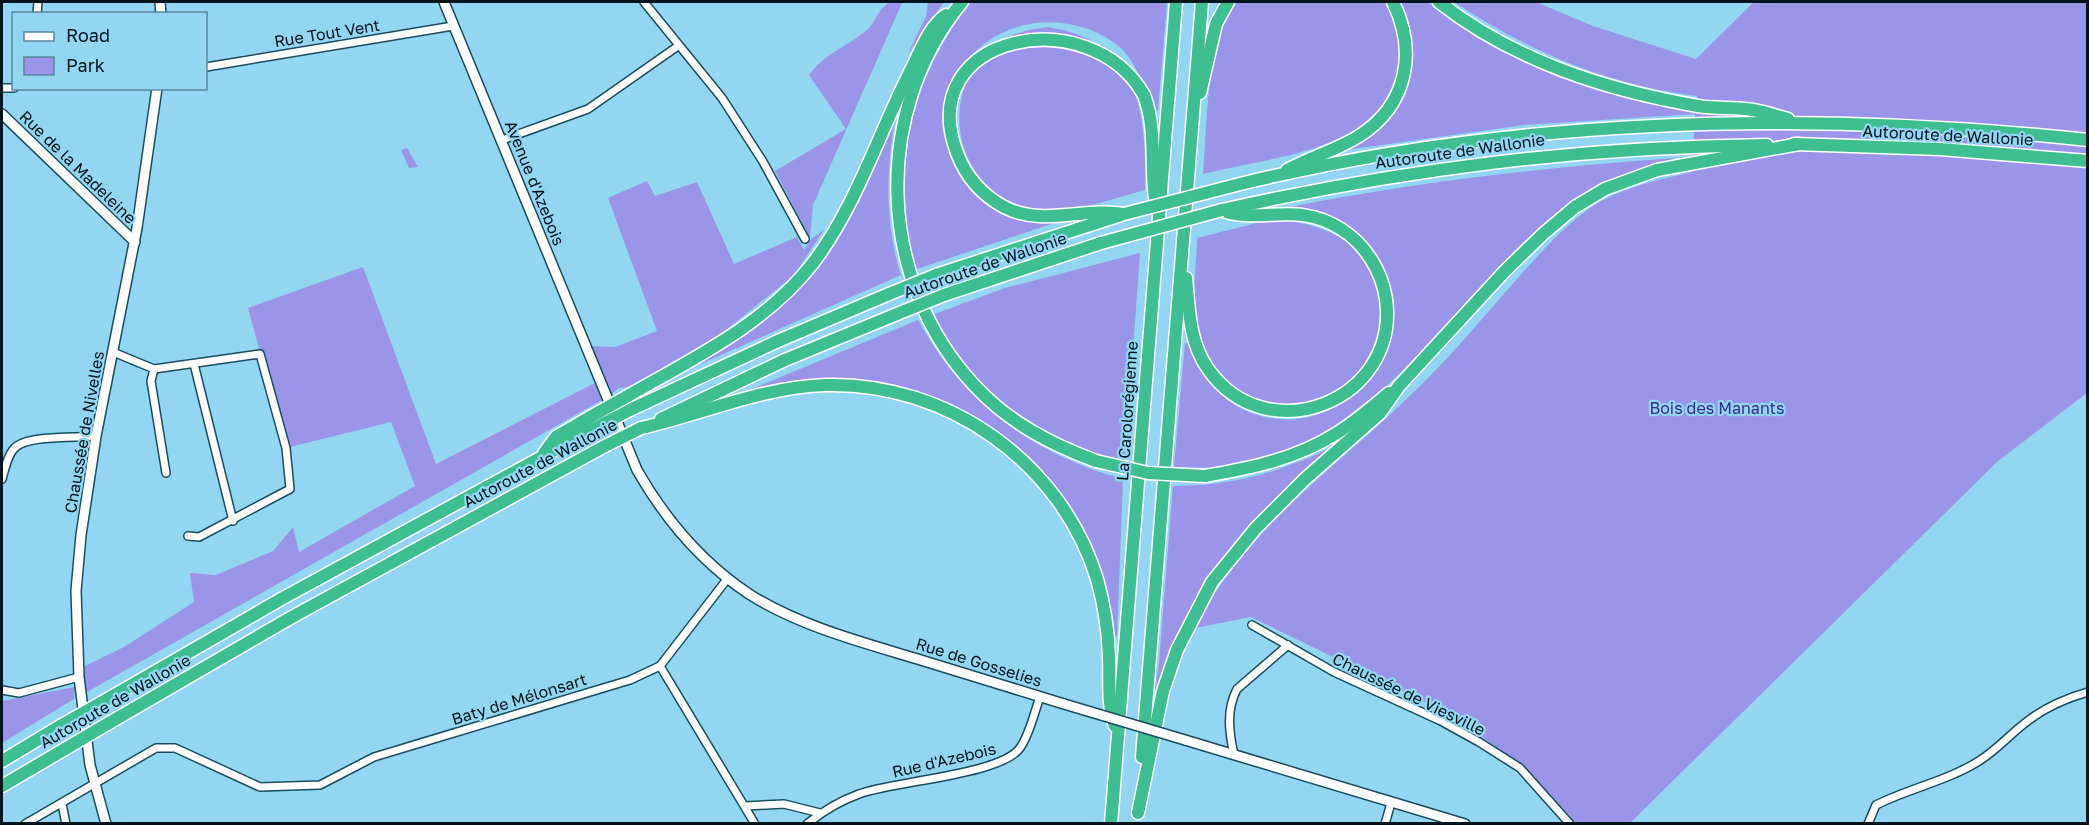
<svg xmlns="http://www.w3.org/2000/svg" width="2089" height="825" font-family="'Golos Text',sans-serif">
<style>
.green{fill:#9a95e9}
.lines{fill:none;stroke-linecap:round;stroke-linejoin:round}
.street-casing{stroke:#184d5f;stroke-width:10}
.secondary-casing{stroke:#184d5f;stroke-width:12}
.highway-casing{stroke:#fff;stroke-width:15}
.street{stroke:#fff;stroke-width:7}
.secondary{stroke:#fff;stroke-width:9}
.highway{stroke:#3ebe91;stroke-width:12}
.secondary-bridge-casing{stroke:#184d5f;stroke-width:12;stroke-linecap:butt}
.highway-bridge-casing{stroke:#fff;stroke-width:15;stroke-linecap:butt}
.secondary-bridge{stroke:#fff;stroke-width:9}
.highway-bridge{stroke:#3ebe91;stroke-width:12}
.labels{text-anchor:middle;stroke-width:4.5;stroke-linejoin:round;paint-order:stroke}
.street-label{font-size:16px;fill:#00141d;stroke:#92d6f1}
.park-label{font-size:16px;fill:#3d2a89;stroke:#92d6f1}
</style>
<rect width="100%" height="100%" fill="#92d6f1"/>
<g class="green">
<path d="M891,2L902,3L813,205L810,238L775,171L846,129L809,75C826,52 847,47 868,29C877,21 876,10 891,2Z"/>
<path d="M928,2H944L908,54L926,16Z"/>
<path d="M970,2H1167L1158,110L1153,109C1145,88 1137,65 1122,49C1065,0 969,20 950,97C946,114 944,134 951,151C954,159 962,166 967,173C973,181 981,197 989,202C1004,210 1042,216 1060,221L914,270C889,169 909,85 970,2Z"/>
<path d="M1235,2H1388C1392,12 1400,25 1401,36C1414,149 1281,154 1203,174C1208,118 1205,51 1235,2Z"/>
<path d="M1400,2H1427L1506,51L1574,82L1646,103L1696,111L1697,96C1607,85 1528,51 1454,2H1536L1593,26L1696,59L1754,2H2087V393L1998,461L1630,823H1576L1526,769L1453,716L1251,617L1195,628C1246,526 1341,465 1420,386C1457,350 1490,309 1524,271C1546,247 1566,224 1593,206C1623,187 1658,180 1692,172L1695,114L1524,125L1346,150C1406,115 1428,68 1400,2Z"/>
<path d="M1047,27C1139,40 1147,112 1145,190C1110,199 1071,216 1034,209C950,194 933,83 1003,40C1016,32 1032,29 1047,27Z"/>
<path d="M897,110C886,166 884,221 901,275L676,375L756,326L803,283Z"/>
<path d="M407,148L418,167L409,168L401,150Z"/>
<path d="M1676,158C1636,171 1599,183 1565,208C1447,295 1393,436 1233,466C1215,469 1193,467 1174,467L1185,343L1188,344C1195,359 1202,375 1213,387C1289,466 1417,389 1389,284C1384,266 1373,246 1357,235C1342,224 1309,213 1290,207C1418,182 1546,167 1676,158Z"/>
<path d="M647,181L655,196L697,182L734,264L797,237L804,250L810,240L824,230L794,275L699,352L639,386L619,388L609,396L588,346L615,347L657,331L608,198Z"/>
<path d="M1289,221C1324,226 1362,241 1374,278C1413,397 1253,455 1204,351C1189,317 1196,274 1197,238L1257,223Z"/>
<path d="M1140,253L1125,460C1111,456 1094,455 1080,450C1016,428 965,372 932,315L1005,288Z"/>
<path d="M363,267L436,464L597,382L602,400L87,692L79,669L124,647L194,602L190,573L216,575L273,551L293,527L299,552L415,486L391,422L286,448L248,308Z"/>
<path d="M918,320C963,402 1033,455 1123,479L1117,636L1113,637L1091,551L1001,436L879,385L730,398Z"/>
<path d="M1334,446L1189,615L1167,663L1150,722L1159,662L1173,486C1232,486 1282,472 1334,446Z"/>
<path d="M75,687L74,699L2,743V701Z"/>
</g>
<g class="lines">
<defs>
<g id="street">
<path d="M644,2L722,98L762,160L805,239"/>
<path d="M37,14L38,2"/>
<path d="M206,67L453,26"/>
<path d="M2,88H14"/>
<path d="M502,140L588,109L678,46"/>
<path d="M113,352L154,369L260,354L286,448L290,489L199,537L188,536"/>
<path d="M194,364L233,521"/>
<path d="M154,369L151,381L166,473"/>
<path d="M2,479C5,469 8,452 17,446C31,435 78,438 96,436"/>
<path d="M1252,625L1334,672L1441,721L1479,742L1520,768L1570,824"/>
<path d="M660,666L755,824"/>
<path d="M2,690L19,693L79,677"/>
<path d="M1234,755C1229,732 1226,710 1237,689L1288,645"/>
<path d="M62,804L66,824"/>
<path d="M745,806L784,804L820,813"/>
<path d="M25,824L156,748H175L260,787L320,785L374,757L630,680L660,666L728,578"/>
<path d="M807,824C823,811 840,801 859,794C893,781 1001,775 1020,748C1030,734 1034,713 1040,697"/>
<path d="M1385,824L1391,803"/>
<path d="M1868,824L1876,805C1910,788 1947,781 1979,761C1998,749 2011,733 2029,720C2046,707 2067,698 2088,692"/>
</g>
<g id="secondary">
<path d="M160,2L161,14"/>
<path d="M444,2L637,470C665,519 701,562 749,594C801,627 865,643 924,661C971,675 1017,690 1064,704"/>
<path d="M2,114L135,242"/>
<path d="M1185,740L1465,824"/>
<path d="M106,824L90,765L79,677L76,591L81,535L96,436L137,228L157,88"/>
</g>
<g id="highway">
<path d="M962,2C871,112 877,281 974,385C1008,422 1050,444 1096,461"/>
<path d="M1439,2C1514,61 1606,90 1698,106C1716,109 1735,107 1753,110C1765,112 1777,116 1788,119"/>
<path d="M1200,93L1216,24L1228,2"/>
<path d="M1794,144L1940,149L2088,161"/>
<path d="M1287,170C1311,157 1337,150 1359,136C1408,105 1417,51 1393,2"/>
<path d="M1244,183C1519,117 1807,110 2088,140"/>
<path d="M1222,210C1406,169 1578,147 1767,145"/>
<path d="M1124,214C1084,207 1043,227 1004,207C982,195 966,177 957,153C912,33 1090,0 1144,95C1157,129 1150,164 1155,198"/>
<path d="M936,275L1121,215"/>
<path d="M1186,278C1189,309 1189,342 1208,369C1267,453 1400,401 1386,299C1382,271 1365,244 1341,229C1297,201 1263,224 1223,211"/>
<path d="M944,295L1101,243"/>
<path d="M626,397C692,359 765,325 813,263C857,205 879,132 912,68C920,52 930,25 946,15"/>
<path d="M632,409L778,341L889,294"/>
<path d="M661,419L785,360L897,314"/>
<path d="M641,428C702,414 762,387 826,385C947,382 1061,462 1097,579C1104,604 1108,629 1109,655C1110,678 1107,705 1115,726"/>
<path d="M544,453L556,437L592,416"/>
<path d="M1205,476C1252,468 1296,459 1337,433C1355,422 1372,407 1389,393"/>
<path d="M106,700L283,598L597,427"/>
<path d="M109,723L292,617L605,446"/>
<path d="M1142,757L1202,2"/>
<path d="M2,761L62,725"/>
<path d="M2,786L65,749"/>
<path d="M1138,813L1163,691L1177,650L1212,582L1256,528L1305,479L1380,413L1399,386L1505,271L1543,234L1575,207L1605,189L1657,170L1799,144"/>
<path d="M1111,824L1176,2"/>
</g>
</defs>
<use href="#street" class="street-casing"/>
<use href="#secondary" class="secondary-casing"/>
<use href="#highway" class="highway-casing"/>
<use href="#street" class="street"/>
<use href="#secondary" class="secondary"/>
<use href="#highway" class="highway"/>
<defs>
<path id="secondary-bridge" d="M1064,704L1185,740"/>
<g id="highway-bridge">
<path d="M1124,214L1244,183"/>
<path d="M1101,243L1222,210"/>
<path d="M889,294L936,275"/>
<path d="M897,314L944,295"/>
<path d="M592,416L626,397"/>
<path d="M597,427L632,409"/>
<path d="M605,446L641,428"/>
<path d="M1096,461L1148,473L1205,476"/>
<path d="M62,725L106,700"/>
<path d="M65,749L109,723"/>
</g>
</defs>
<use href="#secondary-bridge" class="secondary-bridge-casing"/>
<use href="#highway-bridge" class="highway-bridge-casing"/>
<use href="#secondary-bridge" class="secondary-bridge"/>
<use href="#highway-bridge" class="highway-bridge"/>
</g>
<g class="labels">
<g class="street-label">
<text transform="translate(327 33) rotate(-9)" y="6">Rue Tout Vent</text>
<text transform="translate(1948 135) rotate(3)" y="6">Autoroute de Wallonie</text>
<text transform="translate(1460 151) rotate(-8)" y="6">Autoroute de Wallonie</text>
<text transform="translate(78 167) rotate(44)" y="6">Rue de la Madeleine</text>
<text transform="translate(535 183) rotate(68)" y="6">Avenue d'Azebois</text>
<text transform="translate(985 265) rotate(-19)" y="6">Autoroute de Wallonie</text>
<text transform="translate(1127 411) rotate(-86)" y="6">La Carolorégienne</text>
<text transform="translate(84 432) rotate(-80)" y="6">Chaussée de Nivelles</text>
<text transform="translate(540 463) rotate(-28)" y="6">Autoroute de Wallonie</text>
<text transform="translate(979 662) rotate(17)" y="6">Rue de Gosselies</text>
<text transform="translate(1409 694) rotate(26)" y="6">Chaussée de Viesville</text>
<text transform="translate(519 699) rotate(-17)" y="6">Baty de Mélonsart</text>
<text transform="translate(115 701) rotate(-30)" y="6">Autoroute de Wallonie</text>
<text transform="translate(944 760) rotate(-13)" y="6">Rue d'Azebois</text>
</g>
<g class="park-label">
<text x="1717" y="414">Bois des Manants</text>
</g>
</g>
<rect width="2089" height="825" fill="none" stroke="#00141d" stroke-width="6"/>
<rect x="12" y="12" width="195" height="78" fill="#92d6f1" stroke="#58889c" stroke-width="1.5"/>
<rect x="24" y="32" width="30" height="9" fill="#ffffff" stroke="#58889c" stroke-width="1.5"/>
<text x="66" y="42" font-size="18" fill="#00141d">Road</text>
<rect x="24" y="57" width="30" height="18" fill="#9a95e9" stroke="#58889c" stroke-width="1.5"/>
<text x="66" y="72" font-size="18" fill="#00141d">Park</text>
</svg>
